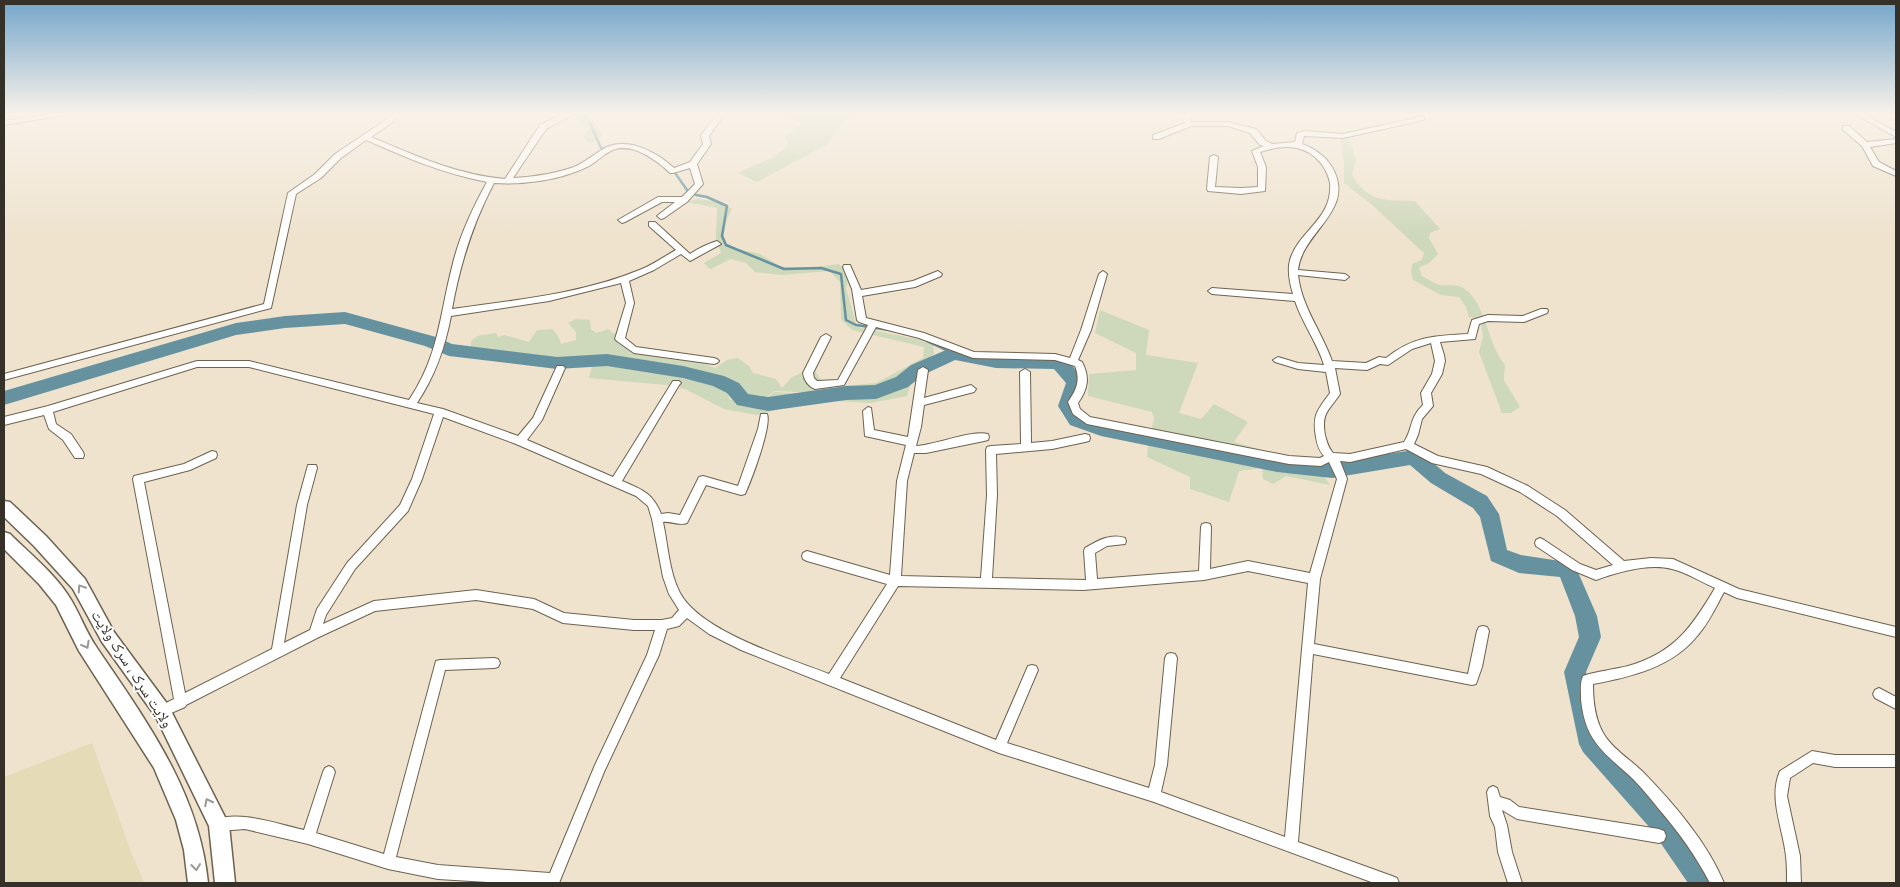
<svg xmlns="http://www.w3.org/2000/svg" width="1900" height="887" font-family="Raleway,'Noto Naskh Arabic',sans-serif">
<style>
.green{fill:#ced8ba}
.sand{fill:#e5dbb6}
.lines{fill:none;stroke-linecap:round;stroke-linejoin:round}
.stream{stroke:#6692a0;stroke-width:2.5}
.river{fill:#6692a0;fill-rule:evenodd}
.street-casing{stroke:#6d6250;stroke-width:2}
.secondary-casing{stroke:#6d6250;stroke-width:3}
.street{fill:#fff;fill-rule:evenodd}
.secondary{fill:#fff;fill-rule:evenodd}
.oneway{stroke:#9a9894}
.labels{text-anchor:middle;stroke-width:4;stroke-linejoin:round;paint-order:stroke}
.street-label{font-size:15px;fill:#353129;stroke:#fff}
</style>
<rect width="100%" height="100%" fill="#efe3ce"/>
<g class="green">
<path d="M571,113C593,113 592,118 603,135L592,143L586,141L583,135L588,130Z"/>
<path d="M777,113H864L842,122L828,144L757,182L738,173C755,163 775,161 788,145L785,136L802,123Z"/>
<path d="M1340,138H1349L1356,160L1352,174C1367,203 1386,200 1415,201L1440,229L1430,233L1429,238L1438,254L1428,264L1419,267L1422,276C1428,279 1433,283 1440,285C1446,286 1457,284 1463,288C1486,301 1487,344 1505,365L1504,380L1520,407L1511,413H1502L1479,352L1483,336L1480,319L1469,317L1466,307L1459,297L1441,295L1413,280L1411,272L1412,264L1422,260L1424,253L1371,204L1344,183V163Z"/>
<path d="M697,199L721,202L732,209L727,219L722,241L738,249L760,254L781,267L810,268L839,264L850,274L846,288L857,327L921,340L933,345L934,354L914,370L907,396L870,403L833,401L795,405L757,415L724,409L685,389L666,385L589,378L593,362L625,363L648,373L677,371L684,379L728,382L729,399L756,405L775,392L817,395L842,386L876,383L923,358L924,347L852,330L841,319L840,282L830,271L782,275L755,272L746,263L731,259L710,269L704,263L721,253L716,238L717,208L686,202Z"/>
<path d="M1100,310L1149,330L1146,355L1198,363L1179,413L1201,419L1214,404L1248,422L1234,442L1316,465L1330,485L1286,476L1273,484L1263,479L1262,468L1239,471L1229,502L1190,489V477L1147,457L1148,445L1113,437L1123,429L1150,435L1154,419L1152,412L1088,396L1089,374L1136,370V353L1095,333Z"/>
<path d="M576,319L590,320L591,329L596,333L608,329L614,334L619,331L632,350L695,360L715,368L727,360L738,358L749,366L753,373L776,379L782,388L791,378L812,367L821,380L832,381L836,379L847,382L820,393L775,391L756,404L730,398V380L699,377L698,371L687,372L605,359H535L503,353L489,354L471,351V341L477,336L496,333L498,337L504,335L529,342L537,330L552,329L558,336L561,344L576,340V332L568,323Z"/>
</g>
<path class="sand" d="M92,743L131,852L144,883H4V777Z"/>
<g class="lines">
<g class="stream">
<path d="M582,113L589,121L601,148H609"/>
<path d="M615,148L633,149"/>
<path d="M673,170L687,190"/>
<path d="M696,195L707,197L727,206L722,236L726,245L784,269L821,268L841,274L846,320L856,325L890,330"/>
<path d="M927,341L953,353"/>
</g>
<path class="river" d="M345,312L436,337L452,344L557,357L607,354L683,366L724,376L739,383L748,394L768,397L846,386L875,385L896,377L911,365L953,347L996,356L1055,357L1069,361L1085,383L1076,405L1084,415L1103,422L1277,456L1332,462L1414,450L1421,452L1445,473L1487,496L1499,514L1507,550L1521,555L1574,563L1597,616L1601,637L1586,672L1601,738L1669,811L1712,874L1715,883H1688L1651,829L1583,752L1579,744L1564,672L1579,637L1575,616L1560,577L1519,573L1491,561L1480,517L1473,508L1431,483L1410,465L1332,478L1277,472L1101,436L1070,425L1058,406L1066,383L1054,369L996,368L955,360L923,375L908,387L876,399L846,400L768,411L737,405L727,393L713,386L683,378L607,366L557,369L449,356L425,346L345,324L285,328L236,335L4,405V391L236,323L285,316Z"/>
<defs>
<g id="street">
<path d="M54,113H69L65,115L4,125V121Z"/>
<path d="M391,113H398L393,122L371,137C414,155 457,175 505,179L540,125L565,113H571L572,115L546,129L513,178C533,177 554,174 574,167C586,162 595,153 607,147C629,137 658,153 674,168L690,162L703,144L701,136L702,134L718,113H725L709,136L711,144L697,164L703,184L687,202L664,218L661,219L657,216L675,202H662L625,222L622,223L618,220L658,197H682L695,184L690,168L673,173H670C658,161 636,146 619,148C607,150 598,161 589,166C561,180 525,185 494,183C473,223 460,264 452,309C516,300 582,294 642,269C654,264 665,256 676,250L649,226V222H655L690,254C699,248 707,244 717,241L721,244L690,261L681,254L654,270L629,281L634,303L625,338L636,347L714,358L717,359L719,361L717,363L714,364L634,353L617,341L615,339L626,303L621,283L549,301L451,316C445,348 435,376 417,403L443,409L518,436L533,418L557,366H563L565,368L542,420L527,440L613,477L673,381H679L681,383L679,385L622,481C641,489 653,493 661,514L668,513L680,515L699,477L703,476L738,486L758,429L761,414H767C772,426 751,481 745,494L741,495L706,485L687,523C679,526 671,521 663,522C668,545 669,572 680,593C701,632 788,658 829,674L887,584L807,561L803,559L802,556L803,553L807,551L890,575L897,481L906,445L865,436L863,411L868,407L871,408L874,430L908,437L918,370L923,367L928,370L924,398L971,385L976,389L974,392L924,405L921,427L916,446C936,445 971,430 988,434L989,437L988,440L984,441L926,453H914L907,481L901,576L981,578L987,495L986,450L987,447L991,446L1021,444L1020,372L1025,369L1030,372L1031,443L1052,441L1085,434L1089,435L1090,438L1089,441L1085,442L1052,449L996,454L997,495L992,578L1086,580L1084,551L1085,548C1097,541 1110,533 1125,538L1126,541L1125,544L1107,546L1095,553L1097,579L1199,571L1201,527L1202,524L1206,523L1210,524L1211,527L1210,569L1248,561L1310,573L1337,479L1329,462L1321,466L1289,464L1087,424L1073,414L1068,402C1076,390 1081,381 1075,366L1055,360L973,358L919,338L876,327L844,385L815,389C808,386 804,380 803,373L821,337L826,334L831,337L813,373L814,378L817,381L838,380L868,325L859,322L857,320L852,289L843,267L844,265H850L861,290L913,281L938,271L942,274L941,276L915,287L862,296L866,318L924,333L974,352L1055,354L1070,358L1081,330L1099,274L1103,271L1107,274L1091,330L1078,360L1082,362C1090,377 1088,389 1078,403L1080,409L1090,417L1289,456L1320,458L1324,456C1319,450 1317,445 1316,437C1312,415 1317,411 1330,393L1326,372L1298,369L1275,362L1273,360L1278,357L1298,363L1324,365C1317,342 1302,323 1295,301L1212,294L1208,291L1212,288L1293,294C1290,284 1287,271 1290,260C1299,230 1333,219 1330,183C1328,173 1323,164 1315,157C1298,143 1280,146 1260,152L1266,167L1265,191L1241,194L1208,191L1207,189L1210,157L1214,155L1218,157L1215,187L1241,188L1258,187V167L1252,151L1264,146L1260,145L1250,133L1228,126H1191L1159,139H1153V135L1185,123L1182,119L1186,113H1192L1190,119L1192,122H1228L1256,129L1266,141L1272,144L1295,142L1297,133L1305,131L1343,134L1424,116V120L1343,138L1304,136L1302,144C1314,148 1325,156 1332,167C1357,211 1302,231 1298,270L1345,274L1349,277L1345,280L1298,275C1302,308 1321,330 1332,361L1366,363L1379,357L1386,358C1414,336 1434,336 1468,334L1472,320L1488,315L1523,316L1541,309H1547L1548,311L1547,313L1524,322L1488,321L1479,324L1475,339L1440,342L1444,355L1445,361L1442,374L1431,393L1433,406L1422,419L1418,435L1414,444L1438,456L1487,467L1528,486L1565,510L1624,561L1651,558L1673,559L1739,589L1896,627V637L1737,598L1724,592C1716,607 1709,622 1698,635C1673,667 1631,677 1593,684C1593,702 1595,721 1605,736C1615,751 1631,760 1643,772C1674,804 1707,842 1724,883H1710C1696,856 1678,831 1658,808C1650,798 1642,788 1633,779C1604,752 1585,742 1581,699C1581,691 1580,683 1583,676C1597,671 1613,670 1628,666C1674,653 1692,627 1715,588C1701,582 1686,572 1672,569C1649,563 1618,572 1596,580L1572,570L1536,546L1535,543L1536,540L1540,538L1544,540L1580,564L1596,570L1613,565L1557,516L1520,492L1481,474L1432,463L1406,449L1350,462L1340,461L1347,479L1320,579L1314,644L1468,674L1477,631L1479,627L1483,626L1487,627L1489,631L1482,667L1476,684L1472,685L1313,654L1298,842L1392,876L1397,878L1399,883H1374L1154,802L999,753L741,650L709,634L687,618L679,626L667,629L659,655L604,772L559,883H504L438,879L388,869L308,844L245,829L219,831L214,830L213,825L214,820C240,810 278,824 304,830L323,772L325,768L329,766L333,768L335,772L316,833L384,854L436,661L440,660L494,658L498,659L500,663L498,667L494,668L445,670L396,857L438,865L550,873L595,765L647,655L655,630H634L563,623L533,609L476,600L375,611L319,637L186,705L185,707L162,717L158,715L156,711L158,707L174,699L133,479L134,476L184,464L212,451L216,452L217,455L216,458L190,470L144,482L185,693L272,649L297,505L308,465H316L317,468L307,505L284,643L310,630L317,609L347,563L400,505L412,479L434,414L249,367H197L53,412L56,424L71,434L83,452L84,455L83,458H75L63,440L49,429L44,415L4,425V417L48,406L197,361H249L409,400C439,355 439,318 452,267C459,237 472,209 487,182C444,174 405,157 366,140L341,158L321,178L296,194L271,308L4,380V374L264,304L288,193L315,174L335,154L387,119ZM1431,343L1435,361L1432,374L1421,393L1423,405C1409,418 1413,429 1404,442L1350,454L1333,453C1328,447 1327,442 1325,435C1321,412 1329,411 1340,394L1335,368L1367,370L1380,364L1388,365L1412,349ZM443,417L516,444L636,496L648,506L652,519L663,577L669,594L679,610L672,618L662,620H634L564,613L534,599L476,590L374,601L323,624L326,615L355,569L408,511L422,479ZM1248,571L1308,583L1285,837L1161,792L1167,765L1177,658L1175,654L1171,653L1167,654L1165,658L1155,765L1149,788L1007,743L1038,670L1036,666L1032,665L1028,666L996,740L840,678L898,586L1083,590L1204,580Z"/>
<path d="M1853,113H1862L1896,132V137Z"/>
<path d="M1843,126H1849L1867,142L1896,139V143L1870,147L1879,162L1896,171V176L1873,166L1862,146L1843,130Z"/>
<path d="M1879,688L1896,697V709L1875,698L1873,694L1875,690Z"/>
<path d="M1812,751L1835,755H1896V767H1835L1813,763L1790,778L1787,796L1800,856L1801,883H1787C1787,874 1787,865 1786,856C1783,828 1768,798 1780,771Z"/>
<path d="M1493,786L1497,788L1500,797L1510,800L1519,807L1659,829L1664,831L1666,836L1664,841L1659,843L1517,819L1502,810L1507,825L1512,852L1522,883H1508L1498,852L1495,827L1490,816L1487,792L1489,788Z"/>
</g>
<g id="secondary">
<path d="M4,501L10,502L46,536L85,579L114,632L168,705L229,825L235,883H215L209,826L156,717L102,642L73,589L34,546L4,517Z"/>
<path d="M4,532L10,534C30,554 52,571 68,595C79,611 85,631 97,648C147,722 199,792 208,883H188L184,850L176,820L154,768L79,651L56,605L39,584L4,549Z"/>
</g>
</defs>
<use href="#street" class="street-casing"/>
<use href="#secondary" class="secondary-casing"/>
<use href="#street" class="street"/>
<use href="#secondary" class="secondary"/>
</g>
<defs><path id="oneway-chevron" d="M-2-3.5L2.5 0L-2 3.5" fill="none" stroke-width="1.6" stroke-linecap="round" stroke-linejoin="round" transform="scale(1.25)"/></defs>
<g class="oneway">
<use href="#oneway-chevron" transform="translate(81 588) rotate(-123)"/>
<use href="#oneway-chevron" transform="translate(86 645) rotate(61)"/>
<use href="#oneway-chevron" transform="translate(208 802) rotate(-117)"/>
<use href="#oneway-chevron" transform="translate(196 867) rotate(83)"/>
</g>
<linearGradient id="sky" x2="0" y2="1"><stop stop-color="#74a6cb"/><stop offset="0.48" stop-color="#f8f2e9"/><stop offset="1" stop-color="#f8f2e9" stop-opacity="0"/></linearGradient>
<rect width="1900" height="237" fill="url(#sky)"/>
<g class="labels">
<g class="street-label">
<text transform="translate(132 669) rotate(57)" y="5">ولایت سړک ، سرک ولایت</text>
</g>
</g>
<rect width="1900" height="887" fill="none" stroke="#353129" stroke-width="10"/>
</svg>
